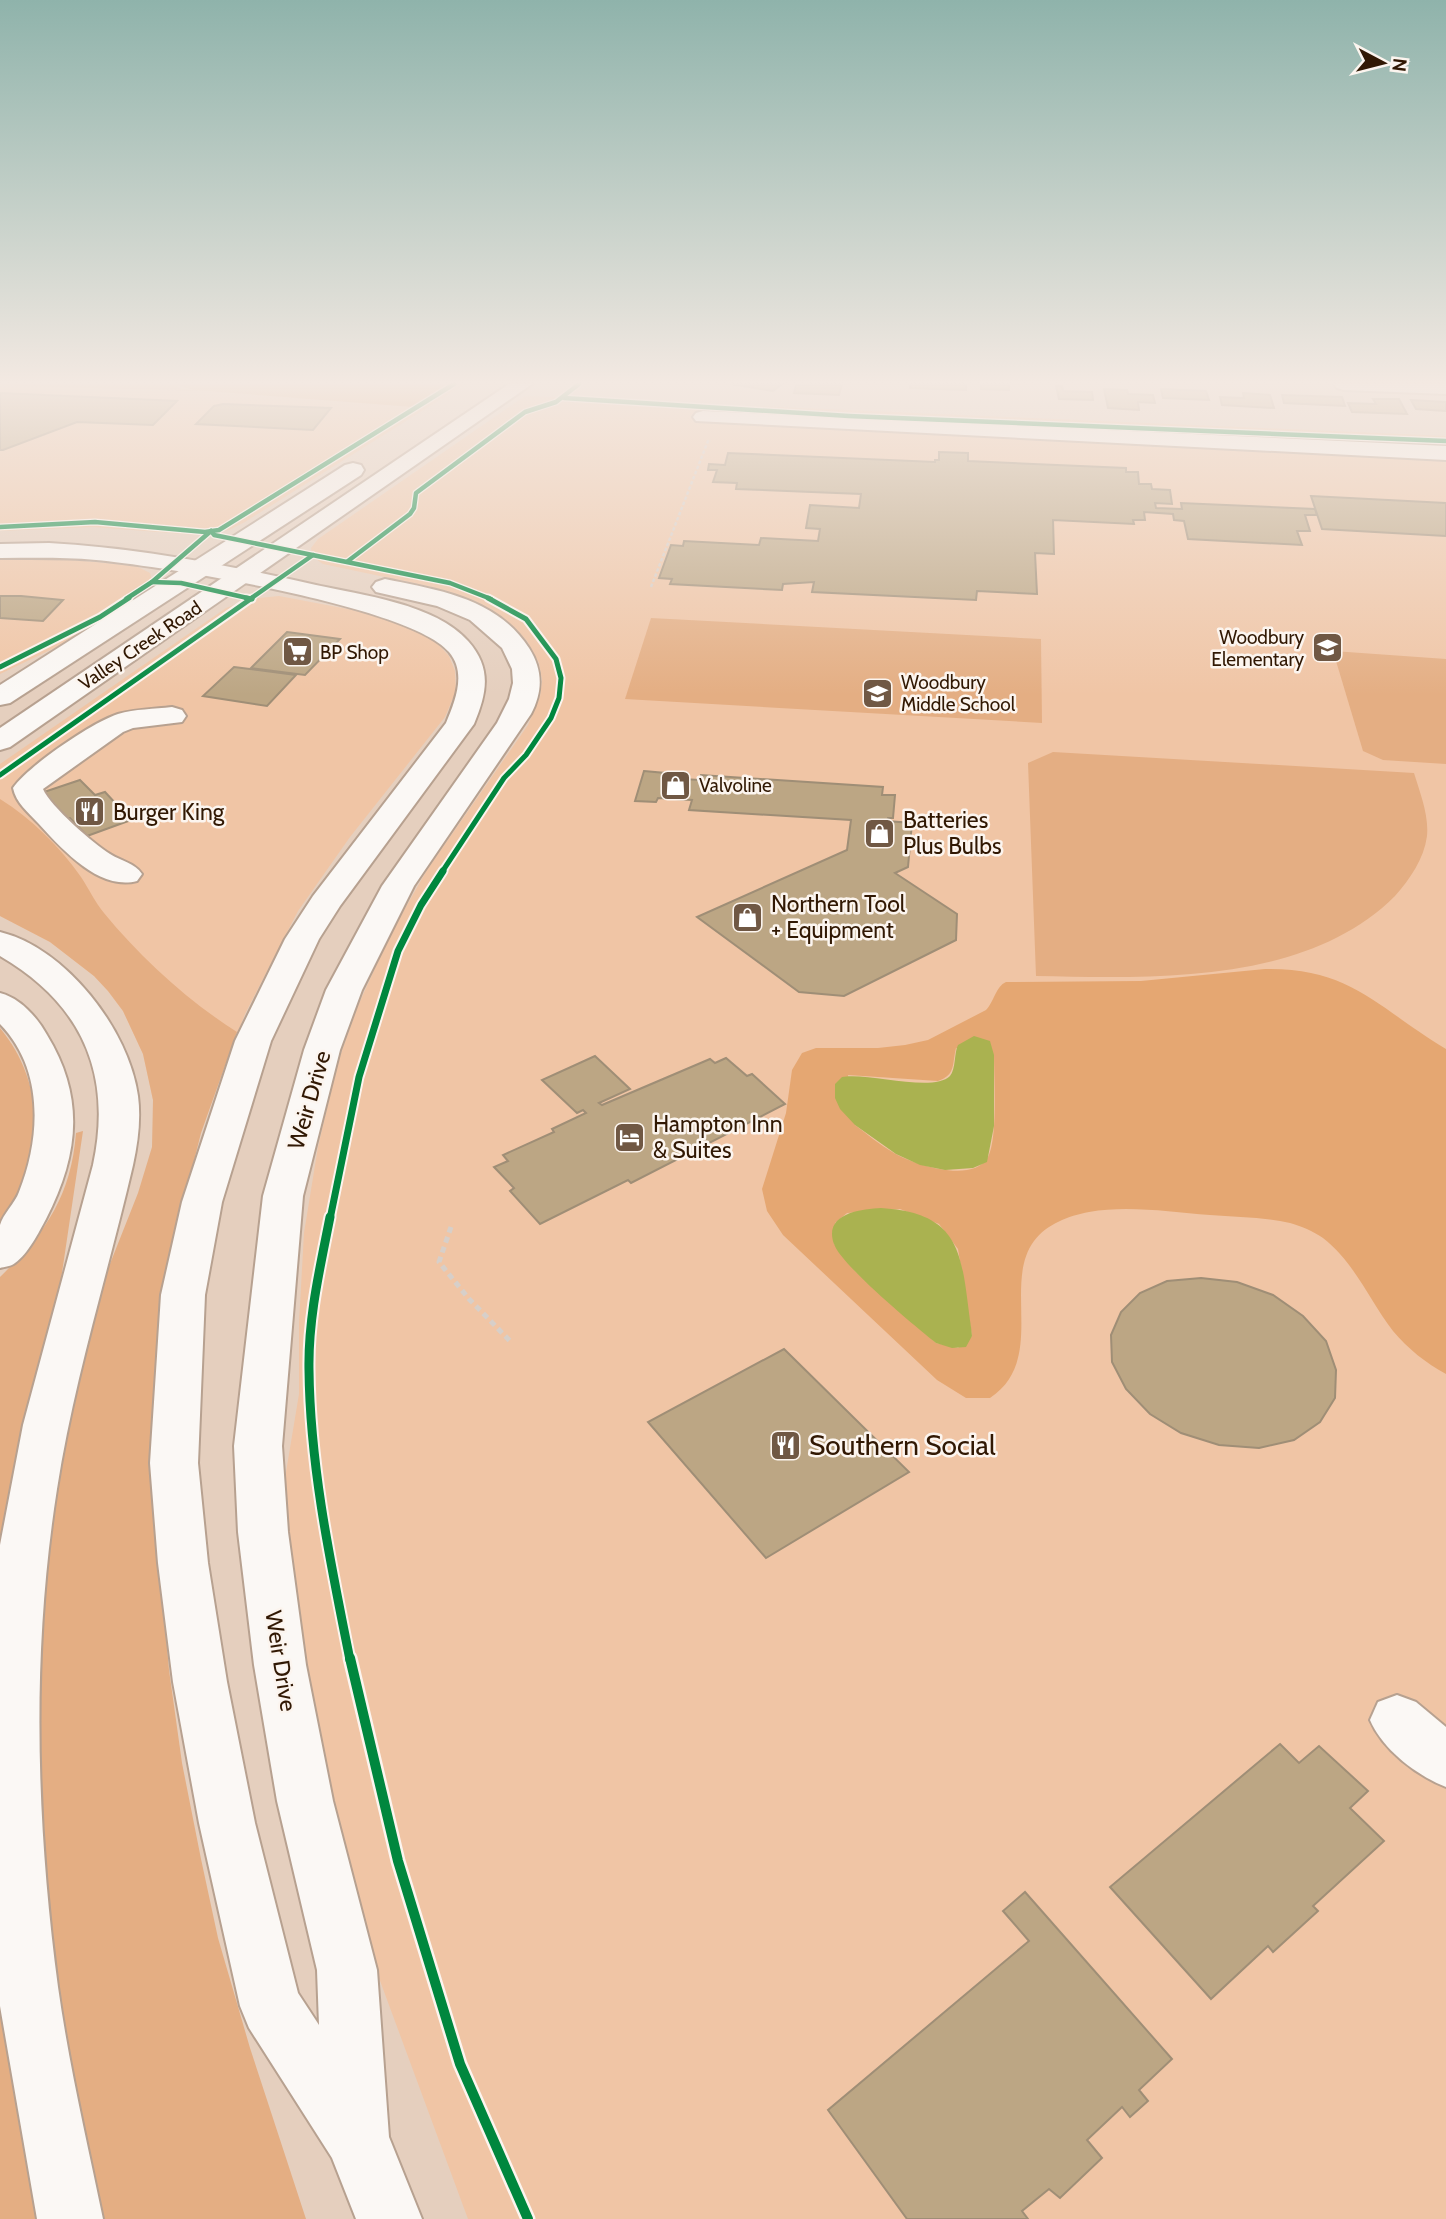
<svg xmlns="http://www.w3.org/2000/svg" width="1446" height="2219" font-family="Cabin,sans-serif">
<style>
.built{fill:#f0c5a5}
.green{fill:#e4ae83}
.forest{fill:#e5a772;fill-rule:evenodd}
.water{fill:#aab250}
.building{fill:#bca684;stroke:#9f8e76;stroke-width:2}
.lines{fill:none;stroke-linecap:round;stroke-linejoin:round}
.minor-casing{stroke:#b7a190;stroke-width:4}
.major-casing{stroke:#b7a190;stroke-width:4}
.highway-casing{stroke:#b7a190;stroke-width:4}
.path-far1{stroke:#d7cfc9;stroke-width:2.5;stroke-dasharray:3.5 2;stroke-linecap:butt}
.path{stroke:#d7cfc9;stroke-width:5;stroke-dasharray:6 4.5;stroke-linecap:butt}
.minor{fill:#fbf8f5;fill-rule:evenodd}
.major{fill:#fbf8f5;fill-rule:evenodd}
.highway{fill:#fbf8f5;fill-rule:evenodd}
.cycleway-far4-casing{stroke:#fcf5ef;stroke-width:7}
.cycleway-far3-casing{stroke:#fcf5ef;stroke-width:9}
.cycleway-far2-casing{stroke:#fcf5ef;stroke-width:11}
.cycleway-far1-casing{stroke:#fcf5ef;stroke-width:13}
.cycleway-casing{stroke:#fcf5ef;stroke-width:15}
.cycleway-far4{stroke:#00873e;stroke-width:4.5}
.cycleway-far3{stroke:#00873e;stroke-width:5}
.cycleway-far2{stroke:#00873e;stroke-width:7}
.cycleway-far1{stroke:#00873e;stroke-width:9}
.cycleway{stroke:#00873e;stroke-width:10}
.labels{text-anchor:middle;stroke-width:5;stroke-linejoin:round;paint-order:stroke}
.far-poi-label{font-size:19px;fill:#311803;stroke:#fcf5ef;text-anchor:start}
.far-street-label{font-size:19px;fill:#311803;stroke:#fcf5ef}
.poi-label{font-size:23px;fill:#311803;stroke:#fcf5ef;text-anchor:start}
.street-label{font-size:23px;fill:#311803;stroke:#fcf5ef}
.near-poi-label{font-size:28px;fill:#311803;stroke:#fcf5ef;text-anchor:start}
</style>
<rect width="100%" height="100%" fill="#e5cfbe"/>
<g class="built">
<path d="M0,384H465L245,522L229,530L197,535L93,527L0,531Z"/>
<path d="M525,396L1446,436V2219H468L379,1978L345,1861L322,1763L294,1602L283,1490L299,1394V1323L304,1233L318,1147L337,1065L357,1008L390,935L427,870L528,725L540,697L542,680L539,663L527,641L514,627L489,609L432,587L323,564L313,557L311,548L318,539Z"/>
<path d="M44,557L136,566L150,573L152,581L141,594L67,642L0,674V559Z"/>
<path d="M279,596L369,613L418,631L438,644L449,656L455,671L456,691L445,717L350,837L298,911L245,1014L214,1095L153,1100L143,1054L123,1011L108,991L94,976L50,942L0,916V764L226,608L249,599Z"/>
</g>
<g class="green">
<path d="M36,384H173L182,389L199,391L15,386Z"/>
<path d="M651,618L1041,639L1042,723L625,699Z"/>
<path d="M1333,651L1446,659V764L1383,760L1363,751Z"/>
<path d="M1053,752L1414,773C1420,793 1429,815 1427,836C1424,859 1410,879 1395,896C1306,985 1152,978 1036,976L1028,763Z"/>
<path d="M0,799C32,819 59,846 81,877C89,889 95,902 104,913C141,958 188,1001 237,1032L201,1133L177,1229L156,1520L169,1670L182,1763L201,1859L218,1938L250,2048L306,2219H101L73,2094L43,1886L36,1681L51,1508L84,1350L104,1279L138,1193L152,1147L153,1100L143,1054L123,1011L108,991L94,976L50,942L0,916Z"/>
<path d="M0,1028C47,1085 46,1163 0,1221Z"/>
<path d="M83,1131L55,1320L0,1594V1277C45,1233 71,1197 76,1133Z"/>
<path d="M0,1965L41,2219H0Z"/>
</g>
<g class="forest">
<path d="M173,384H451L413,407L194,390Z"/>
<path d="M1265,969C1353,968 1377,1008 1446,1049V1374C1426,1363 1408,1349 1393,1331C1369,1300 1355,1263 1323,1238C1313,1231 1301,1226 1290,1223C1264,1217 1236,1217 1210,1215C1170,1212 1128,1205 1089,1212C1068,1216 1047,1224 1034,1241C1002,1284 1047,1360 990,1398H966L937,1380L783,1235L767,1211L762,1189L786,1113L792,1070L802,1053L816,1048H878L905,1045L928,1040L986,1010C994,1002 996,986 1006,982L1141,981ZM956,1048L994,1055C994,1078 998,1138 988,1157C973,1184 915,1165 894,1153C880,1145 867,1134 855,1125L848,1075L938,1081C956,1075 952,1064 956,1048ZM900,1209L939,1224L958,1249L972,1336L958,1348L936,1343L855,1271L834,1244L835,1223L847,1213Z"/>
</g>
<g class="water">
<path d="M974,1036L990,1041L994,1055V1126L987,1162L973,1168L945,1170L920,1165L896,1154L855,1125L840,1109L835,1098V1084L842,1077C867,1072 933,1093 950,1076C956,1069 954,1053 958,1045Z"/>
<path d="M881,1208C965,1213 961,1258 971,1327L972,1336L966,1347L952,1348L936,1343C916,1327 841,1265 834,1244C823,1214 860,1209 881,1208Z"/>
</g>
<g class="building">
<path d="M731,384H782L773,391Z"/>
<path d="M816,384H842L839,395L794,393L796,385Z"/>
<path d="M910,384H966V390L910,388Z"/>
<path d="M981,384H1009V390L981,389Z"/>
<path d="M1056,386H1062L1063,391L1092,392L1093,400L1059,399Z"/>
<path d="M1104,389L1127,390L1128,394L1153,395L1155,403L1138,402L1139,410L1108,408Z"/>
<path d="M1161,389L1206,391L1209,400L1163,398Z"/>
<path d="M0,393L177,401L153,425L77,422L3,450H0Z"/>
<path d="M1243,393L1270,395L1274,408L1222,405L1220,397L1244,398Z"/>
<path d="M1282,395L1342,397L1345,406L1284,403Z"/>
<path d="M1373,399H1399L1407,414L1352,412L1348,403L1376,404Z"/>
<path d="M1411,400L1446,402V411L1416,409Z"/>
<path d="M223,404L331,408L313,430L196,424L214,406Z"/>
<path d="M939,452L968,453V461L1126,468V472H1138L1139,484H1151L1152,489L1170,490L1172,504L1155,503L1156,508L1182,509L1181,503L1315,509L1317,515H1305L1310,531H1297L1302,545L1188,539L1184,521L1174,520L1173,514L1144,512L1145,520H1133L1134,524L1053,520L1054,554L1035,553L1037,594L977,591L976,600L812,592L814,582L783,584L782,590L670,584L672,579L659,578L671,545L683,546L684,541L759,545L761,538L818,541L820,529L806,528L810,505L859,508L861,494L736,489L737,483L713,482L717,470H708L709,464L725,465L728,453L935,462V460H939Z"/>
<path d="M1311,496L1446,503V536L1322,529Z"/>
<path d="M0,596H21L63,600L43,621L0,618Z"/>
<path d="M287,632L340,639L305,675L251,668Z"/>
<path d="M234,667L296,675L267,706L203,696Z"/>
<path d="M644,771L665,773L664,778L700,780L701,775L883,787L882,795H895L893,818H888L887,821L912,823L908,867L895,873L957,914L956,940L844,996L799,992L697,917L847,850L851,820L689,810L692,800L658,798L656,802L635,801Z"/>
<path d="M80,780L95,795L105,792L131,820L87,836L70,818L65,819L44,792Z"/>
<path d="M595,1056L630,1089L599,1103L602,1105L710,1059L715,1063L726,1058L747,1076L752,1074L785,1104L631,1183L628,1180L540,1224L510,1191L514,1188L494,1167L508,1161L503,1155L554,1132L552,1129L586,1113L583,1110L577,1113L542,1080Z"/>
<path d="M1201,1278L1237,1282L1273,1295L1303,1316L1326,1341L1336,1370L1335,1398L1320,1422L1294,1440L1259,1448L1219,1445L1181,1433L1150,1414L1126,1389L1112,1362L1111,1335L1121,1312L1140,1293L1167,1281Z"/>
<path d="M784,1349L909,1472L766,1558L648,1422Z"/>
<path d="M1280,1744L1299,1763L1319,1746L1368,1791L1350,1808L1384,1841L1313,1906L1318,1911L1273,1952L1268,1946L1211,1999L1110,1887Z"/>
<path d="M1025,1892L1172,2059L1139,2090L1148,2101L1130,2117L1122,2107L1087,2140L1102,2158L1060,2198L1049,2189L1022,2211L1028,2219H907L828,2110L1029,1941L1003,1911Z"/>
</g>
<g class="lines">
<defs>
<g id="minor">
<path d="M1334,384H1446V394L1344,390L1337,388Z"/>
<path d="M703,411L1446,446V460L696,421L693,417L696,413Z"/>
<path d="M49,543C140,548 227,565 316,585C361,595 436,604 468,641C492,668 487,693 474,724L340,906L319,939L271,1041L222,1202L205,1295L198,1463L208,1563L227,1682L255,1823L298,1993L319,2025L317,1970L277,1801L254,1665L238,1532L234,1446L263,1196L304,1050L326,990L382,886L497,723L509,699L513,683L512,669L502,648L470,620L437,606L376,592L372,587L376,582L385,579C438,590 497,598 529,648C543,670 543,691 531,714L414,886L362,990L340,1050L303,1196L282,1446L288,1532L306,1665L333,1801L377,1970L389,2137L422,2219H356L332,2158L249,2028L240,2006L199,1823L173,1682L158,1563L150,1463L161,1295L182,1202L235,1041L285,939L313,896L446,723C455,701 467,673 449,652C411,606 162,566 96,560C64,557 32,558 0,558V544Z"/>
<path d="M172,707L182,710L186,716L182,722L133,728L123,732L43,789C50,806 94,844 110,854C121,861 135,863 142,874L137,881C99,891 62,849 38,823C28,812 16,803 13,788C28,766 93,722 118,714C135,709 154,709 172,707Z"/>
<path d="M1397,1695L1416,1702L1446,1727V1787C1416,1775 1383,1750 1370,1720L1378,1702Z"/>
</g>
<g id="major">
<path d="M509,384H532L10,747L0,750V728Z"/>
<path d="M353,463L361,465L364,470L361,475L10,703L0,705V685L345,465Z"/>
</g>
<g id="highway">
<path d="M0,932C66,948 129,1030 138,1096C141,1119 138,1142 133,1165C108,1273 74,1379 57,1489C31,1654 36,1822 58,1987C69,2065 87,2142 103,2219H37L0,2006V1545L23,1425L93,1165C113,1073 81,1003 0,956Z"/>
<path d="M0,993C20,998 37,1017 47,1035C85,1097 79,1155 46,1219C39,1232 28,1254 15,1263C12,1266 4,1267 0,1268C0,1255 0,1237 0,1225C3,1214 15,1203 19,1192C41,1137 44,1069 0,1024Z"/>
</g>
</defs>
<use href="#minor" class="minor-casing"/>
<use href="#major" class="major-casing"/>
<use href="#highway" class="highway-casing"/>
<path class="path-far1" d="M651,587L708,441H711"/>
<path class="path" d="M451,1227L439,1262L469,1299L511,1342"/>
<use href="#minor" class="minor"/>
<use href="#major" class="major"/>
<use href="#highway" class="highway"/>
<defs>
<g id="cycleway-far4">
<path d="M564,398L849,416L1446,441"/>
<path d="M0,527L95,522L205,532L219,530L454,384"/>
<path d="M211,531L214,535L450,583L491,599"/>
<path d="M348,561L410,514L414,508L416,493L525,412L556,402L579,384"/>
<path d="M152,582L181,583L252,599"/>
<path d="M126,599L152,582L211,531"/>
<path d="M250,599L313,555"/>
</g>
<g id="cycleway-far3">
<path d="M246,598L252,599"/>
<path d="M0,667L100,617L129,598"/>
<path d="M0,775L252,598"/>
<path d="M442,872L504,778L526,755L551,718L559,698L561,678L556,659L526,619L488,598"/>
</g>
<path id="cycleway-far2" d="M330,1219L359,1077L398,951L421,905L443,871"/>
<path id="cycleway-far1" d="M330,1217C320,1268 308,1318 309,1370C310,1467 331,1565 350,1660"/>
<path id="cycleway" d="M350,1658L398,1861L460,2064L528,2219"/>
</defs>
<use href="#cycleway-far4" class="cycleway-far4-casing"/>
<use href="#cycleway-far3" class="cycleway-far3-casing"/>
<use href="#cycleway-far2" class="cycleway-far2-casing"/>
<use href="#cycleway-far1" class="cycleway-far1-casing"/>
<use href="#cycleway" class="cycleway-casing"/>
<use href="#cycleway-far4" class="cycleway-far4"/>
<use href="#cycleway-far3" class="cycleway-far3"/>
<use href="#cycleway-far2" class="cycleway-far2"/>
<use href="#cycleway-far1" class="cycleway-far1"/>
<use href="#cycleway" class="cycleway"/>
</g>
<linearGradient id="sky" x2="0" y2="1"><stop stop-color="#8fb3ab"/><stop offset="0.55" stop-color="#f3e9e2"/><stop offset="1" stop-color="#f3e9e2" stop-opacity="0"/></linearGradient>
<rect width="1446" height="695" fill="url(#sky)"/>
<defs>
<symbol id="school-square" viewBox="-11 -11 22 22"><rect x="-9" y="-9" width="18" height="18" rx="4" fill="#705844" stroke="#fcf5ef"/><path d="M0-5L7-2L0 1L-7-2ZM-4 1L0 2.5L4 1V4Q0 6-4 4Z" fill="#fff"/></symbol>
<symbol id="supermarket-square" viewBox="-11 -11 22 22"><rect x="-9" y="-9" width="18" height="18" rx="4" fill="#705844" stroke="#fcf5ef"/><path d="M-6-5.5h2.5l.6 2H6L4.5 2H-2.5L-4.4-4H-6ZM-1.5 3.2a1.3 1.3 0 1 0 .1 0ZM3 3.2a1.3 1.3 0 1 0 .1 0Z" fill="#fff"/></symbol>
<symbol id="shop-square" viewBox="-11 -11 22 22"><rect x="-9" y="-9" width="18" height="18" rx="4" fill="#705844" stroke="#fcf5ef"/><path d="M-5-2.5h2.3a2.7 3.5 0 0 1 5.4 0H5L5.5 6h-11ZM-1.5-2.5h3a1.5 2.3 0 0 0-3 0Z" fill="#fff"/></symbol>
<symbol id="restaurant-square" viewBox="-11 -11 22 22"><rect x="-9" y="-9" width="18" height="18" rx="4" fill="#705844" stroke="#fcf5ef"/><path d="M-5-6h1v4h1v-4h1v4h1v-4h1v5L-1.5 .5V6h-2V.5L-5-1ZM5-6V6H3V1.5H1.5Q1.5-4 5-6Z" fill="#fff"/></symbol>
<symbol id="hotel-square" viewBox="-11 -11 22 22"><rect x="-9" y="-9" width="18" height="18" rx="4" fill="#705844" stroke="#fcf5ef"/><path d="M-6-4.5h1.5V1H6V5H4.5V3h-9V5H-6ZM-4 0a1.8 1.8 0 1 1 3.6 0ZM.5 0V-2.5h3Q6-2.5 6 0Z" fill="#fff"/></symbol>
</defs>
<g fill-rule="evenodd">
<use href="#school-square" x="1310" y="630" width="35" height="35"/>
<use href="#supermarket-square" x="280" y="634" width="35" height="35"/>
<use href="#school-square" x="860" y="676" width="35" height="35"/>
<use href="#shop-square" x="658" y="768" width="35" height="35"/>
<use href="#restaurant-square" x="72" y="794" width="35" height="35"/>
<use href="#shop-square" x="862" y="816" width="35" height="35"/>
<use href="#shop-square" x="730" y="900" width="35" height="35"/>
<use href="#hotel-square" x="612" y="1120" width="35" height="35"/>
<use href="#restaurant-square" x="768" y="1428" width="35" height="35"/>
</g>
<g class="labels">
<g class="far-poi-label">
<text x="1304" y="644" text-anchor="end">Woodbury<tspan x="1304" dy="22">Elementary</tspan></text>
<text x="320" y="659">BP Shop</text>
<text x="901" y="689">Woodbury<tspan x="901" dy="22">Middle School</tspan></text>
<text x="699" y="792">Valvoline</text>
</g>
<g class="far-street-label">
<text transform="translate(140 645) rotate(-34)" y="7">Valley Creek Road</text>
</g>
<g class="poi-label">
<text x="113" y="820">Burger King</text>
<text x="903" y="828">Batteries<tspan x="903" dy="26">Plus Bulbs</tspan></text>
<text x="771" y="912">Northern Tool<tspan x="771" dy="26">+ Equipment</tspan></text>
<text x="653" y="1132">Hampton Inn<tspan x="653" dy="26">&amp; Suites</tspan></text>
</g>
<g class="street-label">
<text transform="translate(309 1100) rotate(-74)" y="8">Weir Drive</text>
<text transform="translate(281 1661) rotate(81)" y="8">Weir Drive</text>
</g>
<g class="near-poi-label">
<text x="809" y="1455">Southern Social</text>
</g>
</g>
<g transform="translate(1383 63) rotate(97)" stroke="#fcf5ef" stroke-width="5" paint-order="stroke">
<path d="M0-5L12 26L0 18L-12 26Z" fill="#311803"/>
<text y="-10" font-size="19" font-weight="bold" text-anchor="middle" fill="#311803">N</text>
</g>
</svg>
